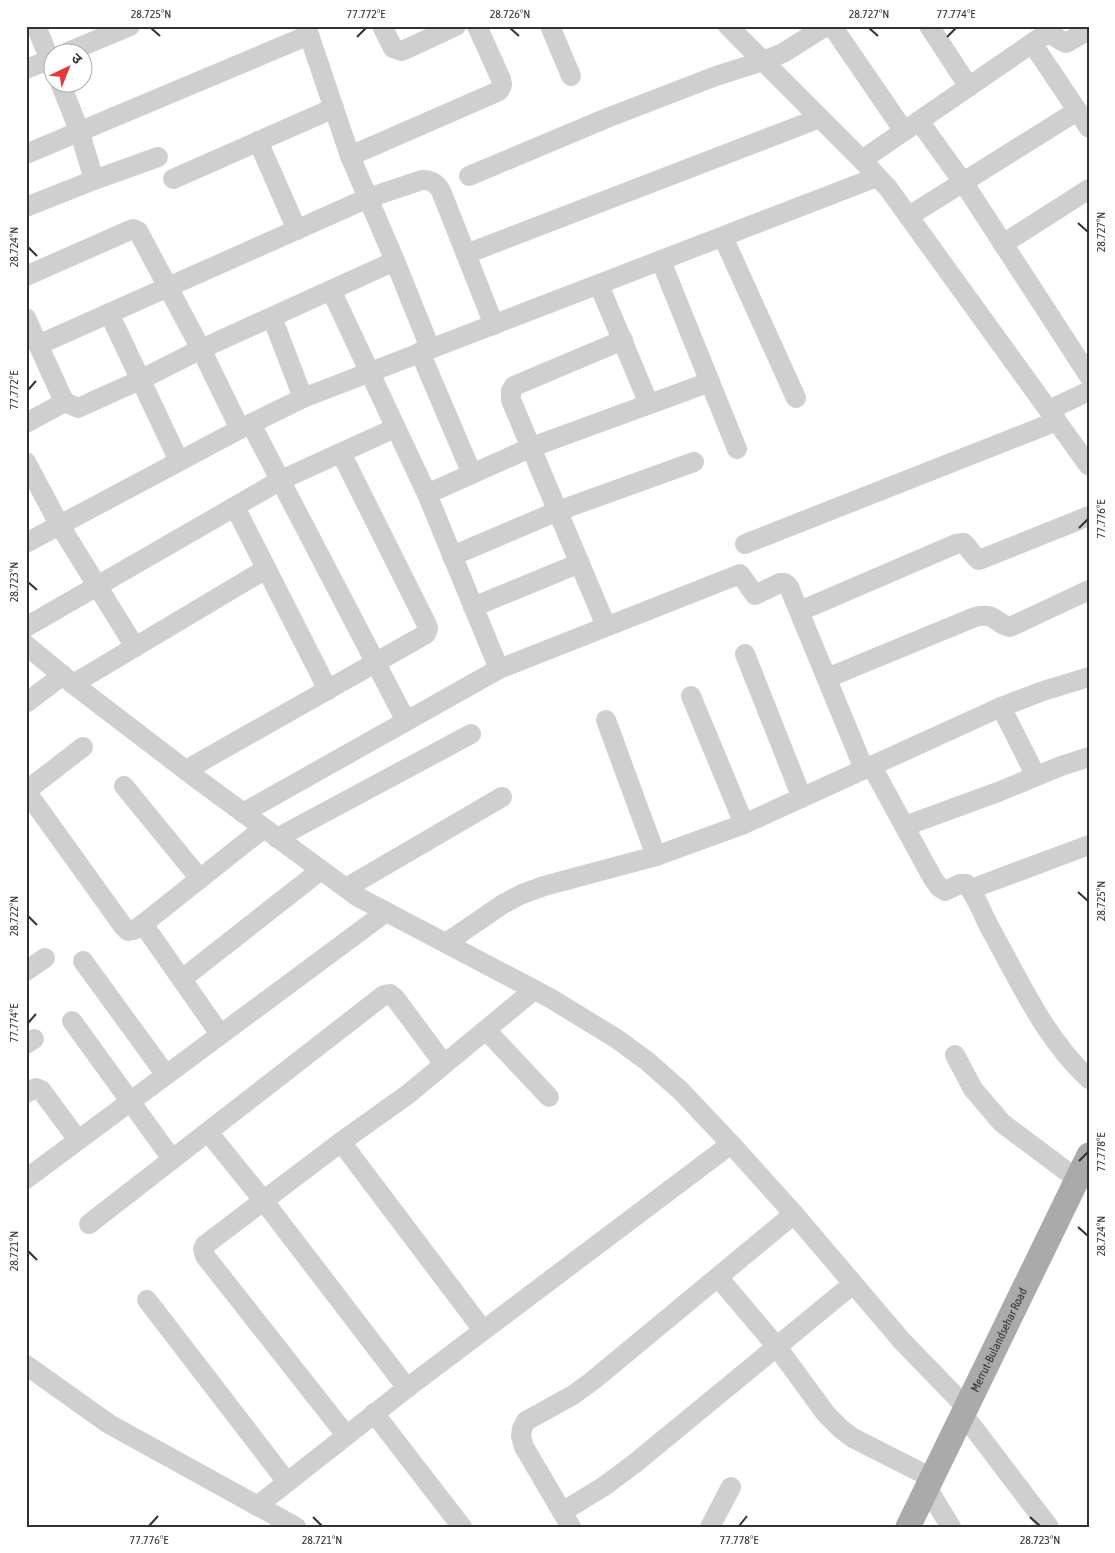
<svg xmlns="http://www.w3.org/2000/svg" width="1115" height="1553" font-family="'Asap Condensed','Noto Sans Devanagari',sans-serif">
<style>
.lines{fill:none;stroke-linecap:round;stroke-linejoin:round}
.minor{stroke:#cfcfcf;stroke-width:20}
.major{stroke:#aaa;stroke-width:25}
.ticks{fill:none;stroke:#323232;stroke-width:2}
.labels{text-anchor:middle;stroke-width:5;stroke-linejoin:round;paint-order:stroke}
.street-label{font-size:12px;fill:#323232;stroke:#fff}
.neatline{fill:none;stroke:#323232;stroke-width:2}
.ticks-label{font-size:12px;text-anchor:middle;fill:#323232}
</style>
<rect width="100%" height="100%" fill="#fff"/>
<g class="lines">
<g class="minor">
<path d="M36,26L52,65"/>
<path d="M306,26L350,156L395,261L430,348"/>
<path d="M382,26L393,48L402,51L456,26"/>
<path d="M550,26L571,76"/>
<path d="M728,26L862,160L888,188L1089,466"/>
<path d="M832,26L904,131"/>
<path d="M929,26L969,87"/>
<path d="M1032,43L1089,128"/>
<path d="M68,52L130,26"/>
<path d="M26,69L52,59"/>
<path d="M60,82L80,133L94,180"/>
<path d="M919,121L963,182L1089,376"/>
<path d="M258,141L297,230"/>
<path d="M26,154L309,35"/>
<path d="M350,156L499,91L502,85L501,79L477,26"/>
<path d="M862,160L1041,37C1055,32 1054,38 1066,43L1089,30"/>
<path d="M469,176L607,118L716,76L763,61L783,53L826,26"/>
<path d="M173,179L334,108"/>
<path d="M26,207L94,180L158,157"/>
<path d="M909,216L1077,111"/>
<path d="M723,237L796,398"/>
<path d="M1003,244L1089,189"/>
<path d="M466,254L820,118"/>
<path d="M661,261L737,449"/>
<path d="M26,276L128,231L133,229L138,231L201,349L240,429"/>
<path d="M599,285L649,404"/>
<path d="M331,290L427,494L499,669"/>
<path d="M109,313L179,461"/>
<path d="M272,317L303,398"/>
<path d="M26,318L62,397L65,402L78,408L140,380L201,349L395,261"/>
<path d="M38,345L368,198L422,180C432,180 436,183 441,191L494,325"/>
<path d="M420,352L472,474"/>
<path d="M1049,410L1089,391"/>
<path d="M26,423L65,402"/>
<path d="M251,424L406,721"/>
<path d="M26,462L59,524L135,647"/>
<path d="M427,494L532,447L710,382"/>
<path d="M235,507L328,690"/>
<path d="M26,543L240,429L303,398L877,177"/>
<path d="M745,544L1057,421"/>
<path d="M452,556L558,511L694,462"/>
<path d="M473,607L580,563"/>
<path d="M800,611L956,544L964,543C970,549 972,555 979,560L1089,516"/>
<path d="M606,626L511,400V391L514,386L623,340"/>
<path d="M26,627L281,480L395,428"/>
<path d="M26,645L73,684L196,778L358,897L550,998L617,1039L647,1061L680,1090L731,1144L794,1214L902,1341L966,1407"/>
<path d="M745,654L802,798"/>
<path d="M827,678L975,617C997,612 993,623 1010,627L1089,590"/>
<path d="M73,684L266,569"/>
<path d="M691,696L744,824"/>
<path d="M26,703L63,675"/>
<path d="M1001,707L1036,776"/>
<path d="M606,720L656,856"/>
<path d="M871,765L932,877L939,887L945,891L960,884H966C977,896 982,914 990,928C1019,980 1045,1039 1089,1079"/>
<path d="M186,770L426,634L428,628L426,623L341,453"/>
<path d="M124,786L200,879"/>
<path d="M26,791L123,926L128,931L134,930L143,924L264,828"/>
<path d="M26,791L83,747"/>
<path d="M243,813L499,669L740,574L755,595L780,583H785L789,587L864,769"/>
<path d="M905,826L998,792L1061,766L1089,757"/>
<path d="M277,838L471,734"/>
<path d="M346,888L502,797"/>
<path d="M971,889L1089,845"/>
<path d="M143,924L220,1034"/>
<path d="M446,943L503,904L522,894L544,886L656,856L744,824L1001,707L1043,691L1089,677"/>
<path d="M83,961L166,1075"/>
<path d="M26,971L45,958"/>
<path d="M182,979L321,870"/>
<path d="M72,1021L172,1159"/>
<path d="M486,1030L549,1097"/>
<path d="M26,1044L34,1039"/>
<path d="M955,1055L973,1089L1002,1123L1077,1179"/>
<path d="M26,1093L36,1088L41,1090L78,1140"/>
<path d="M208,1132L263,1200L407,1388"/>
<path d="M341,1142L483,1330"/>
<path d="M26,1179L386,912"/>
<path d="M89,1224L384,995L390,994L395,998L444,1064"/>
<path d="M718,1277L777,1347L826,1414L841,1429L853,1438L932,1478"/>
<path d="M147,1300L287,1482"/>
<path d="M26,1365L109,1424L296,1527"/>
<path d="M374,1413L462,1527"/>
<path d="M963,1414L1049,1527"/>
<path d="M346,1435L205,1256L203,1249L205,1245L341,1142L407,1095L534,990"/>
<path d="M927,1488L951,1527"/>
<path d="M257,1506L407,1388L731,1144"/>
<path d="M562,1512L603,1487L634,1464L853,1284"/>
<path d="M571,1527L524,1447L521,1436L522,1429L526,1421L573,1395L591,1382L794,1214"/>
<path d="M710,1527L731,1487"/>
</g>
<path class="major" id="s1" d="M908,1527L1089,1155"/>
</g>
<path class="ticks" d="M151,28L160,36M510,28L519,36M869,28L878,36M357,37L366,28M947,37L956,28M1078,223L1088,232M28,247L37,256M28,390L36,381M1079,528L1088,519M28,582L37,590M1078,892L1088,901M28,916L37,925M28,1023L36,1014M1079,1161L1088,1152M1078,1227L1088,1236M28,1251L37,1260M313,1517L322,1526M1030,1517L1040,1526M149,1526L158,1516M739,1526L747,1516"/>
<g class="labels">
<g class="street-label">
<text dy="4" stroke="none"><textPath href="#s1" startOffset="208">Merrut-Bulandsehar Road</textPath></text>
</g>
</g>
<rect width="1115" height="1553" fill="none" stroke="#ffffff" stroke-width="55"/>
<g transform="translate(68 68) rotate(43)"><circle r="24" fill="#ffffff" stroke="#adadad"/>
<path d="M0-4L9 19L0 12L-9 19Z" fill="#e53839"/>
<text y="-8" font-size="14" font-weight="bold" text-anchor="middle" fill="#323232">उ</text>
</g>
<rect x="28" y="28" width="1060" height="1498" class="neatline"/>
<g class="ticks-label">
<text x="151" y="18">28.725°N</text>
<text x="366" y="18">77.772°E</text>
<text x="510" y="18">28.726°N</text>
<text x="869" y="18">28.727°N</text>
<text x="956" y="18">77.774°E</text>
<text transform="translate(1101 232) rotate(-90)" y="4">28.727°N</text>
<text transform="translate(14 247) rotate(-90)" y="4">28.724°N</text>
<text transform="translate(14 390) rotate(-90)" y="4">77.772°E</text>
<text transform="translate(1101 519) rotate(-90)" y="4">77.776°E</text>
<text transform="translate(14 582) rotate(-90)" y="4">28.723°N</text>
<text transform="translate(1101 901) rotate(-90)" y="4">28.725°N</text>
<text transform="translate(14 916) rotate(-90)" y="4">28.722°N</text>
<text transform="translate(14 1023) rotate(-90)" y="4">77.774°E</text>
<text transform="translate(1101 1152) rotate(-90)" y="4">77.778°E</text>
<text transform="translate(1101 1236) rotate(-90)" y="4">28.724°N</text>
<text transform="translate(14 1251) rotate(-90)" y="4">28.721°N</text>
<text x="149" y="1544">77.776°E</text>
<text x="322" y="1544">28.721°N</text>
<text x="739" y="1544">77.778°E</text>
<text x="1040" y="1544">28.723°N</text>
</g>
</svg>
